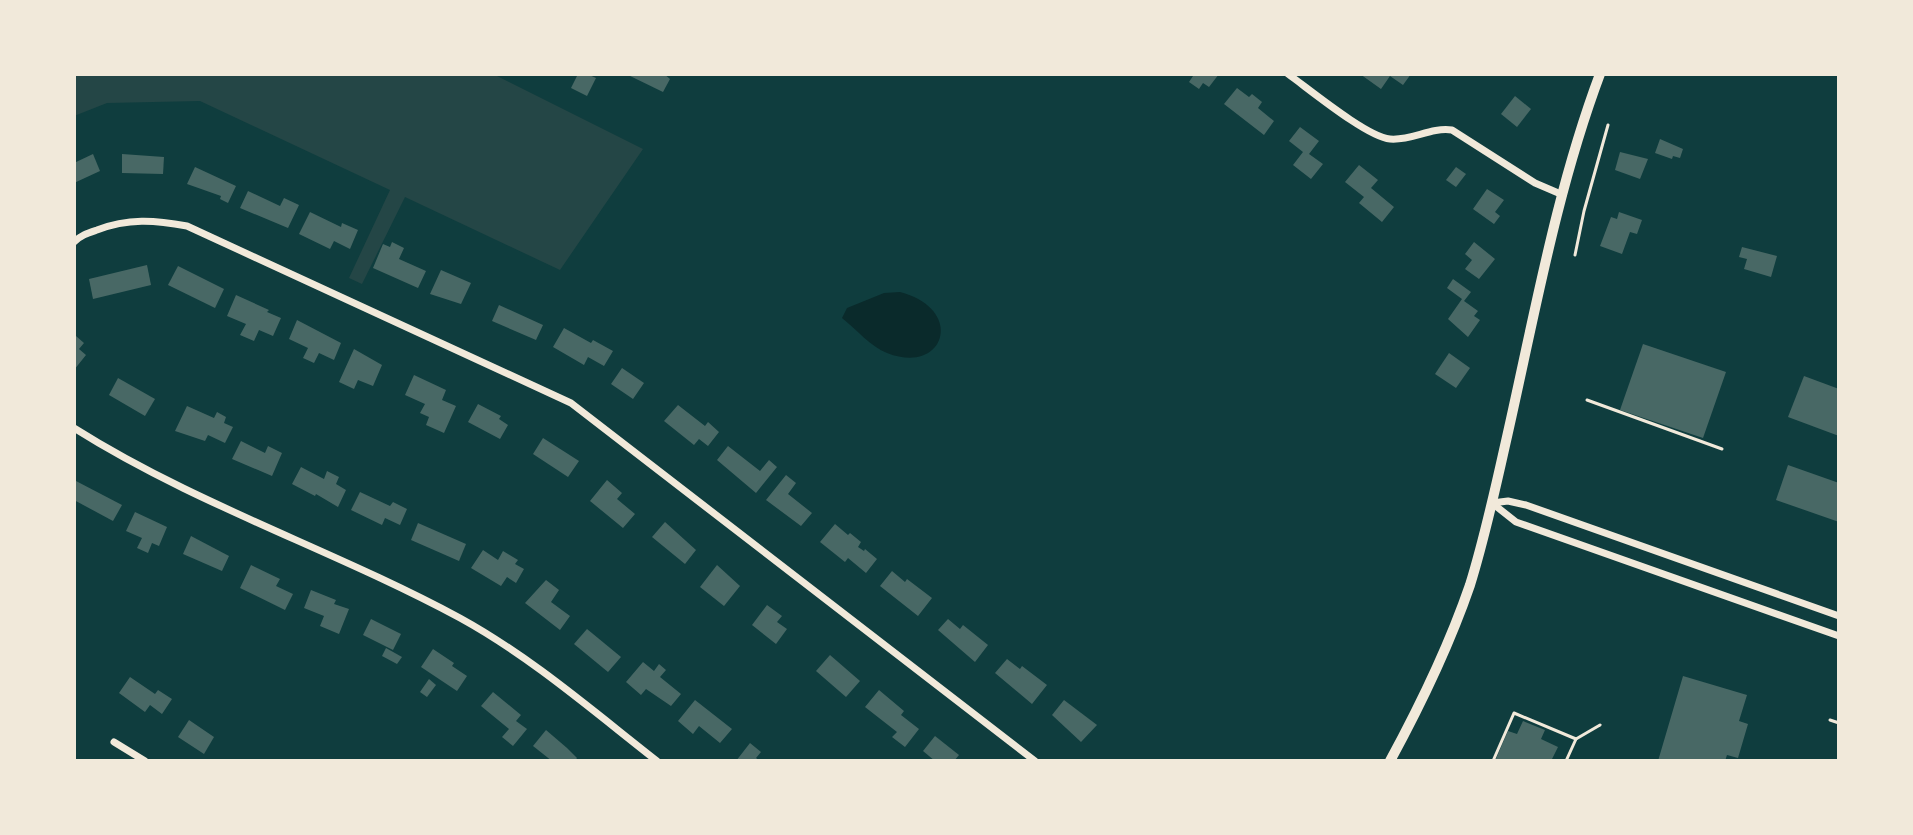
<svg xmlns="http://www.w3.org/2000/svg" width="1913" height="835" font-family="Jost,sans-serif">
<style>
.green{fill:#244646}
.water{fill:#0a2a2b}
.building{fill:#486865}
.lines{fill:none;stroke-linecap:round;stroke-linejoin:round}
.path{stroke:#f1e9da;stroke-width:3}
.minor{stroke:#f1e9da;stroke-width:7}
.secondary{stroke:#f1e9da;stroke-width:10}
</style>
<rect width="100%" height="100%" fill="#0f3d3e"/>
<path class="green" d="M74,74H493L643,149L560,270L405,197L362,284L349,278L390,190L200,101L107,103L74,116Z"/>
<path class="water" d="M900,292C966,309 945,376 887,353C871,347 856,329 842,318L847,308L884,293Z"/>
<g class="building">
<path d="M578,74H587L596,78L587,96L571,88Z"/>
<path d="M626,74H664L670,79L663,92Z"/>
<path d="M1190,74H1219L1209,87L1203,83L1199,89L1189,82L1193,76Z"/>
<path d="M1360,74H1411L1403,85L1390,76L1381,89Z"/>
<path d="M1237,88L1249,97L1252,94L1262,102L1258,108L1274,121L1264,135L1224,104Z"/>
<path d="M1515,96L1531,109L1517,127L1501,114Z"/>
<path d="M1300,127L1319,141L1309,154L1323,164L1311,179L1293,165L1303,152L1289,141Z"/>
<path d="M1660,139L1683,149L1680,158L1673,156L1672,159L1655,153Z"/>
<path d="M1620,152L1648,159L1640,179L1615,170Z"/>
<path d="M93,154L100,171L74,183V163Z"/>
<path d="M122,154L164,157L163,174L122,173Z"/>
<path d="M1359,165L1378,180L1371,188L1394,207L1382,222L1359,203L1364,197L1345,182Z"/>
<path d="M195,167L236,186L228,203L220,199L221,196L187,184Z"/>
<path d="M1456,167L1466,174L1456,187L1446,180Z"/>
<path d="M1487,189L1504,200L1495,212L1500,216L1494,224L1473,209Z"/>
<path d="M248,191L280,206L284,198L299,205L288,228L240,208Z"/>
<path d="M310,212L341,227L342,223L358,230L350,249L334,241L330,249L299,234Z"/>
<path d="M1619,212L1642,220L1637,234L1630,232L1622,254L1600,246L1611,217L1617,219Z"/>
<path d="M392,242L404,248L399,259L426,271L418,288L373,268L383,244L390,247Z"/>
<path d="M1474,242L1495,259L1479,279L1465,269L1472,260L1465,254Z"/>
<path d="M1742,247L1777,256L1771,277L1744,269L1747,259L1739,257Z"/>
<path d="M147,265L151,285L93,299L89,279Z"/>
<path d="M178,266L224,289L215,308L168,285Z"/>
<path d="M441,270L471,283L461,304L430,294Z"/>
<path d="M1453,279L1471,292L1464,301L1478,311L1474,316L1480,320L1468,337L1448,319L1462,299L1447,288Z"/>
<path d="M236,295L269,310L267,312L281,318L273,336L259,330L254,341L240,335L246,324L227,316Z"/>
<path d="M499,305L543,325L536,340L492,321Z"/>
<path d="M297,320L341,343L334,360L319,353L314,363L303,358L308,348L289,339Z"/>
<path d="M564,328L591,343L593,340L613,351L604,366L588,357L584,365L553,347Z"/>
<path d="M76,336L84,343L79,349L86,355L74,370Z"/>
<path d="M1643,344L1726,372L1703,438L1620,410Z"/>
<path d="M354,349L382,365L373,386L358,380L354,389L339,382Z"/>
<path d="M1449,353L1470,368L1456,388L1435,374Z"/>
<path d="M622,368L644,383L633,399L611,384Z"/>
<path d="M414,375L446,390L442,400L456,406L444,433L426,425L429,417L420,413L425,404L405,395Z"/>
<path d="M1804,376L1839,389V436L1788,417Z"/>
<path d="M118,378L155,399L145,416L109,395Z"/>
<path d="M478,404L501,416L499,419L508,425L500,439L468,422Z"/>
<path d="M678,405L705,426L708,422L719,432L708,446L699,439L694,445L664,421Z"/>
<path d="M187,406L214,418L217,412L226,417L224,423L233,427L225,443L208,435L205,441L175,431Z"/>
<path d="M543,438L579,461L568,477L533,454Z"/>
<path d="M241,441L265,453L268,446L282,453L272,476L232,459Z"/>
<path d="M728,446L760,471L769,460L777,467L756,493L717,460Z"/>
<path d="M1788,465L1839,483V522L1776,500Z"/>
<path d="M301,467L324,479L327,471L339,477L336,484L346,490L338,507L316,494L315,496L292,484Z"/>
<path d="M786,475L796,483L788,494L812,513L801,526L766,500Z"/>
<path d="M607,480L622,493L617,499L635,514L623,528L590,501Z"/>
<path d="M76,481L122,505L113,521L74,500Z"/>
<path d="M360,492L390,506L393,502L407,509L400,525L385,518L382,525L351,510Z"/>
<path d="M135,512L167,527L159,546L152,543L148,553L137,548L142,538L126,531Z"/>
<path d="M665,522L696,550L685,564L652,537Z"/>
<path d="M418,523L466,544L459,561L411,540Z"/>
<path d="M835,524L848,535L850,533L861,542L858,547L864,551L865,549L877,559L866,573L848,558L845,562L820,542Z"/>
<path d="M191,536L229,556L222,571L183,554Z"/>
<path d="M483,550L498,560L503,551L518,560L515,564L524,569L516,583L507,577L501,586L471,568Z"/>
<path d="M251,565L280,579L276,586L293,594L285,610L240,588Z"/>
<path d="M717,565L740,586L724,606L700,587Z"/>
<path d="M892,571L905,582L907,579L932,598L918,616L880,586Z"/>
<path d="M546,580L559,590L551,602L570,616L560,630L525,603Z"/>
<path d="M311,590L336,600L334,604L349,609L339,634L320,626L324,616L304,608Z"/>
<path d="M767,605L782,616L777,622L787,629L776,644L752,625Z"/>
<path d="M371,619L401,634L393,650L363,635Z"/>
<path d="M948,619L960,629L963,625L988,645L975,662L938,630Z"/>
<path d="M587,629L621,657L608,672L574,644Z"/>
<path d="M386,648L402,657L397,664L382,656Z"/>
<path d="M433,649L454,663L452,666L467,676L457,691L421,667Z"/>
<path d="M830,655L860,681L846,697L816,671Z"/>
<path d="M1007,659L1020,669L1022,666L1047,685L1032,704L995,673Z"/>
<path d="M643,662L654,671L659,664L666,670L660,677L681,694L671,706L646,689L641,695L626,682Z"/>
<path d="M1683,676L1747,695L1739,721L1748,724L1738,758L1727,755L1725,761H1658Z"/>
<path d="M130,677L155,694L158,690L172,699L162,714L150,705L145,712L119,693Z"/>
<path d="M429,679L436,685L427,697L420,692Z"/>
<path d="M879,690L904,711L901,715L919,729L905,747L892,737L897,732L865,707Z"/>
<path d="M493,692L521,715L516,721L527,729L513,746L502,737L509,729L481,706Z"/>
<path d="M695,700L732,729L720,743L699,726L693,734L678,721Z"/>
<path d="M1064,700L1097,725L1081,742L1052,715Z"/>
<path d="M189,720L214,737L204,754L178,737Z"/>
<path d="M1523,721L1545,730L1541,739L1558,747L1551,761H1495L1508,731L1517,734Z"/>
<path d="M546,730L567,748L577,758L575,761H552L533,746Z"/>
<path d="M935,736L959,755L954,761H935L923,751Z"/>
<path d="M750,743L761,752L756,758L760,761H736Z"/>
</g>
<g class="lines">
<g class="path">
<path d="M1575,255L1584,211L1608,125"/>
<path d="M1587,400L1722,449"/>
<path d="M1830,720L1839,723"/>
<path d="M1576,739L1600,725"/>
<path d="M1482,761H1483"/>
<path d="M1493,761L1514,713L1576,739L1566,761"/>
</g>
<g class="minor">
<path d="M1288,74C1309,89 1367,137 1390,139C1412,141 1430,127 1452,130L1535,183L1563,195"/>
<path d="M74,242C81,235 88,233 97,230C128,218 155,220 187,226L571,403L1035,761"/>
<path d="M74,428C196,505 334,550 460,618C531,657 593,711 657,761"/>
<path d="M1492,503L1516,522L1839,636"/>
<path d="M1492,503L1508,501L1526,505L1839,616"/>
<path d="M114,742L145,761"/>
</g>
<path class="secondary" d="M1390,761C1421,704 1449,646 1470,585C1484,540 1494,495 1504,450C1533,324 1555,194 1600,74"/>
</g>
<rect width="1913" height="835" fill="none" stroke="#f1e9da" stroke-width="152"/>
</svg>
